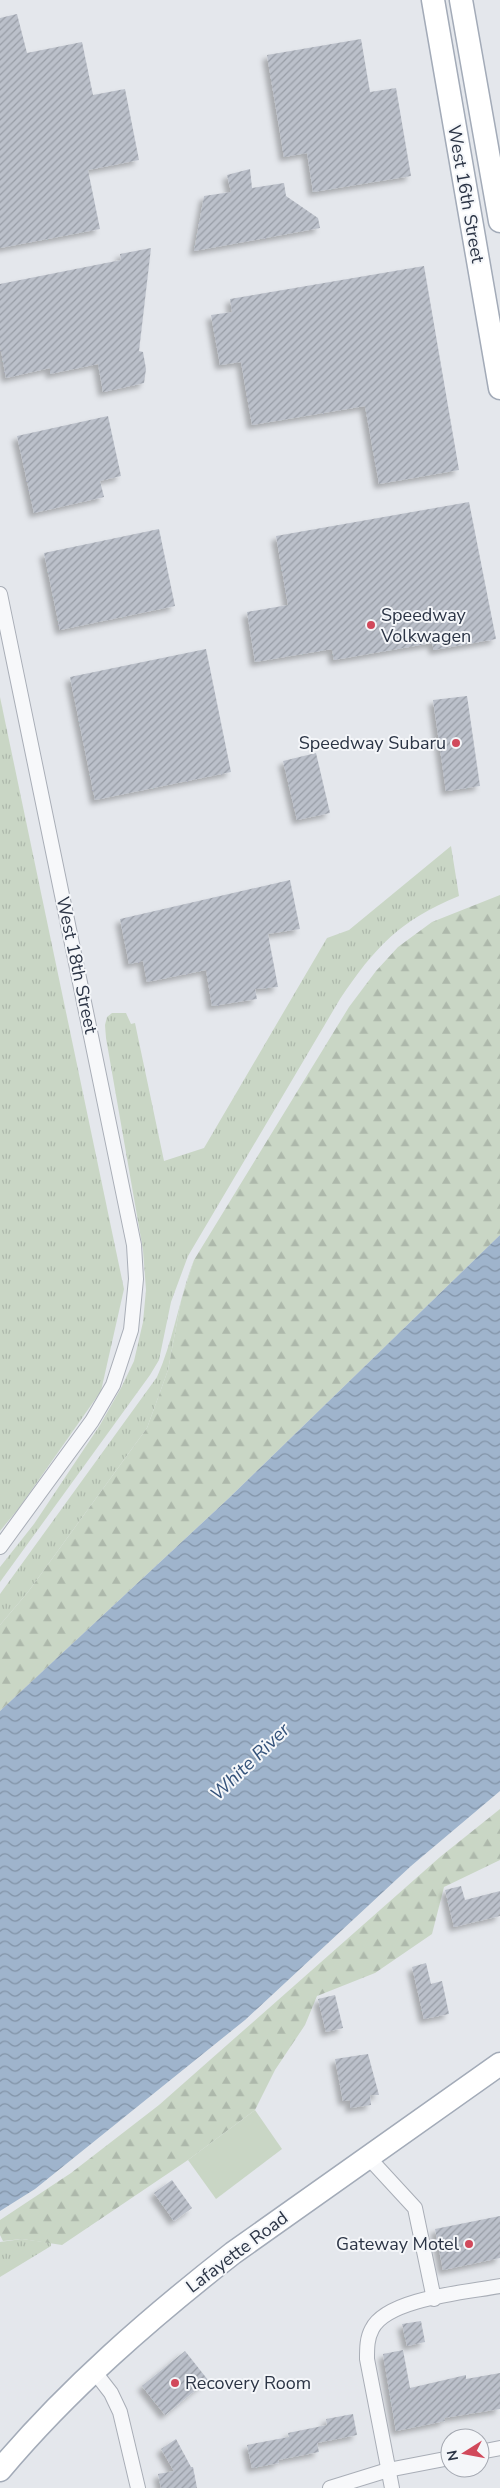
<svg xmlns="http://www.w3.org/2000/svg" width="500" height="2488" viewBox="0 0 500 2488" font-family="'Nunito Sans',sans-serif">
<defs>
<pattern id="grass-tufts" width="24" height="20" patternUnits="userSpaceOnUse" patternTransform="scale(1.25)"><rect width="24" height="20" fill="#c9d6c5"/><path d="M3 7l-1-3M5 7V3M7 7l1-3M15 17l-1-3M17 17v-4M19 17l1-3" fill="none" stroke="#adb8ab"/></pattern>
<pattern id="forest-firs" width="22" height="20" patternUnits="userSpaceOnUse" patternTransform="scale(1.25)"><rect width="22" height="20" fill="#c9d6c5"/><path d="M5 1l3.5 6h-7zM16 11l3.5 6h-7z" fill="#adb8ab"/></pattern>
<pattern id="water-waves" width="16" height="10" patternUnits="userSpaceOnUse" patternTransform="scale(1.25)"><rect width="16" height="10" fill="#9fb4cc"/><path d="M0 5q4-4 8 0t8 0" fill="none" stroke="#8293a7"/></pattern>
<pattern id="building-hatch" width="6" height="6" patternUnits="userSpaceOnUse" patternTransform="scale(1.25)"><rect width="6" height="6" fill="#bbc0ca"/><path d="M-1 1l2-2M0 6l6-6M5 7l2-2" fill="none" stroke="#989da6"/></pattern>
<filter id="shadow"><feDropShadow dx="-4.5" dy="4.5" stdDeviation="2.5" flood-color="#0004"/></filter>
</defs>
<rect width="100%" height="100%" fill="#e4e7ec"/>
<g fill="url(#grass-tufts)">
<polygon points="0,697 124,1289 101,1391 19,1508 0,1531"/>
<path d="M451,846L459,896C400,920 375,947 340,999L188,1256L171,1302L159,1360L150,1375L0,1582V1567L34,1524L100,1425L121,1388L134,1361L143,1322L146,1290L143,1250L106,1038L105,1025L107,1017L112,1013H126L131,1024L135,1023L164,1161L204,1148L327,938L349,930Z"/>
<path d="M194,1260L181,1301L168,1370L147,1428L28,1592L0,1625V1594L157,1377C174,1339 179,1298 194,1260Z"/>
<polygon points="22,2239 51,2243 51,2246 0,2277 0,2242"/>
</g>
<g fill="url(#forest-firs)">
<polygon points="500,895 500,1235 229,1498 0,1711 0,1625 28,1592 147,1428 168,1370 181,1301 194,1260 349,1007 376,971 398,947 432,922"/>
<polygon points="500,1809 500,1860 444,1887 432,1934 375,1973 317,1996 305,2025 275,2070 255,2110 188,2160 62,2245 22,2239 3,2241 0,2235 0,2220 71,2173 159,2105 440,1857"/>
</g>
<polygon fill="#c9d6c5" points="255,2110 282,2149 216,2199 188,2160"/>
<polygon fill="url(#water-waves)" points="500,1235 500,1791 411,1866 245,2020 35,2189 0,2211 0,1711 229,1498"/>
<g fill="url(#building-hatch)" filter="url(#shadow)">
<polygon points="17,14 27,53 82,42 93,95 125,89 139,160 88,170 100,229 0,248 0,18"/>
<polygon points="361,39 370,92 396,88 411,176 313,192 307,153 284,157 267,55"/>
<polygon points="250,169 252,188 284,183 286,196 318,218 320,228 194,251 204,196 231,192 227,175"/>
<polygon points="151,248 139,351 143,352 146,369 144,383 103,392 98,364 50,374 50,368 6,378 0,345 0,284 121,260 120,254"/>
<polygon points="424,266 459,470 379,484 365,406 252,425 241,362 220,365 211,315 232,312 230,299"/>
<polygon points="108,416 121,476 100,481 104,497 34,513 17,436"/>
<polygon points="469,502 496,639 434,650 432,643 334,660 332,649 255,662 247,612 288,605 276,536"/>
<polygon points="159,529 175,606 60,630 44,553"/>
<polygon points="206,649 231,772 95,800 70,677"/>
<polygon points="467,696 480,786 446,791 433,700"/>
<polygon points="316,753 330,813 297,820 283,761"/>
<polygon points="290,880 300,929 268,934 278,987 255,989 257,999 212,1006 206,970 147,982 143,961 129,964 120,919"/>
<polygon points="461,1886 465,1900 500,1891 500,1916 454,1927 445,1890"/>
<polygon points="426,1963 431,1984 442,1981 449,2014 424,2019 412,1967"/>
<polygon points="335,1995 343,2028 326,2032 318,1999"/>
<polygon points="368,2054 379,2095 370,2095 371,2105 350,2108 350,2100 343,2101 335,2059"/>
<polygon points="172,2180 192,2208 174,2221 154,2193"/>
<polygon points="500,2216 500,2258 443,2270 435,2229"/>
<polygon points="421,2321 425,2342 407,2346 402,2324"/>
<polygon points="403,2350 410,2388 466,2375 466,2379 500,2373 500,2409 444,2418 445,2421 396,2431 383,2354"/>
<polygon points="185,2351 208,2380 165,2415 142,2386"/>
<polygon points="353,2414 357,2435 317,2443 319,2452 278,2460 279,2463 252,2468 247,2445 289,2437 288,2433 327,2425 326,2419"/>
<polygon points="176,2439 191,2467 193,2467 197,2488 161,2488 158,2474 174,2471 161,2449"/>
</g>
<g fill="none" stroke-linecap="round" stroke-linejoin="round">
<g stroke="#a9aeb7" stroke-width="16">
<g id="minor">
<polyline points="0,594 134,1245 136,1279 131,1330 113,1385 92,1421 0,1547"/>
<polyline points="368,2157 415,2208 434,2299"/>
<polyline points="94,2371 111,2393 120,2412 138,2488"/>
<polyline points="480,2452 500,2448"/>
<polyline points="330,2488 388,2470 450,2458"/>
<path d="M392,2488L367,2359C367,2348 367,2338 372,2329C387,2298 469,2292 500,2286"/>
</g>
</g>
<g stroke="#a3abb8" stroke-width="25">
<g id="primary">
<polyline points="433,0 500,388"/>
<polyline points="461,0 500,221"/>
<path d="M0,2470C68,2389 150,2318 233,2253L500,2064"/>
</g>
</g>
<use href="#minor" stroke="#f7f8fa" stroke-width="14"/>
<use href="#primary" stroke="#fff" stroke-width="22"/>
</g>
<g fill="#d1495b" stroke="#f4f6f9" stroke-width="2">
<circle cx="371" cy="625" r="5"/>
<circle cx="456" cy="743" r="5"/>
<circle cx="469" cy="2244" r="5"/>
<circle cx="175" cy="2383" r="5"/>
</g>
<g text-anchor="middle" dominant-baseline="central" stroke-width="4" stroke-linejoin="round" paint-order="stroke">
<g font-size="18" fill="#2b3445" stroke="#f4f6f9">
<text transform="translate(466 194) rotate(80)">West 16th Street</text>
<text transform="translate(77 965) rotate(78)">West 18th Street</text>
<text transform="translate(237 2252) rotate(-37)">Lafayette Road</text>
</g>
<g font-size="18" fill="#2b3445" stroke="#f4f6f9" text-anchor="start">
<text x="381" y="615">Speedway<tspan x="381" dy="21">Volkwagen</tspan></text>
<text x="446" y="743" text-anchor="end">Speedway Subaru</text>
<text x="459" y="2244" text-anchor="end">Gateway Motel</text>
<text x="185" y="2383">Recovery Room</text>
</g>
<g font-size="19" font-style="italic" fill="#34527a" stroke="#f4f6f9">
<text transform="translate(250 1762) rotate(-44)">White River</text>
</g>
</g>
<g transform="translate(465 2453) rotate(259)"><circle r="24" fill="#f4f6f9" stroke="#a4a8b1"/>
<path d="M0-4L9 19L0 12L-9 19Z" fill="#d1495b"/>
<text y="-8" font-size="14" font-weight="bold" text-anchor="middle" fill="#2b3445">N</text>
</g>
</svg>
